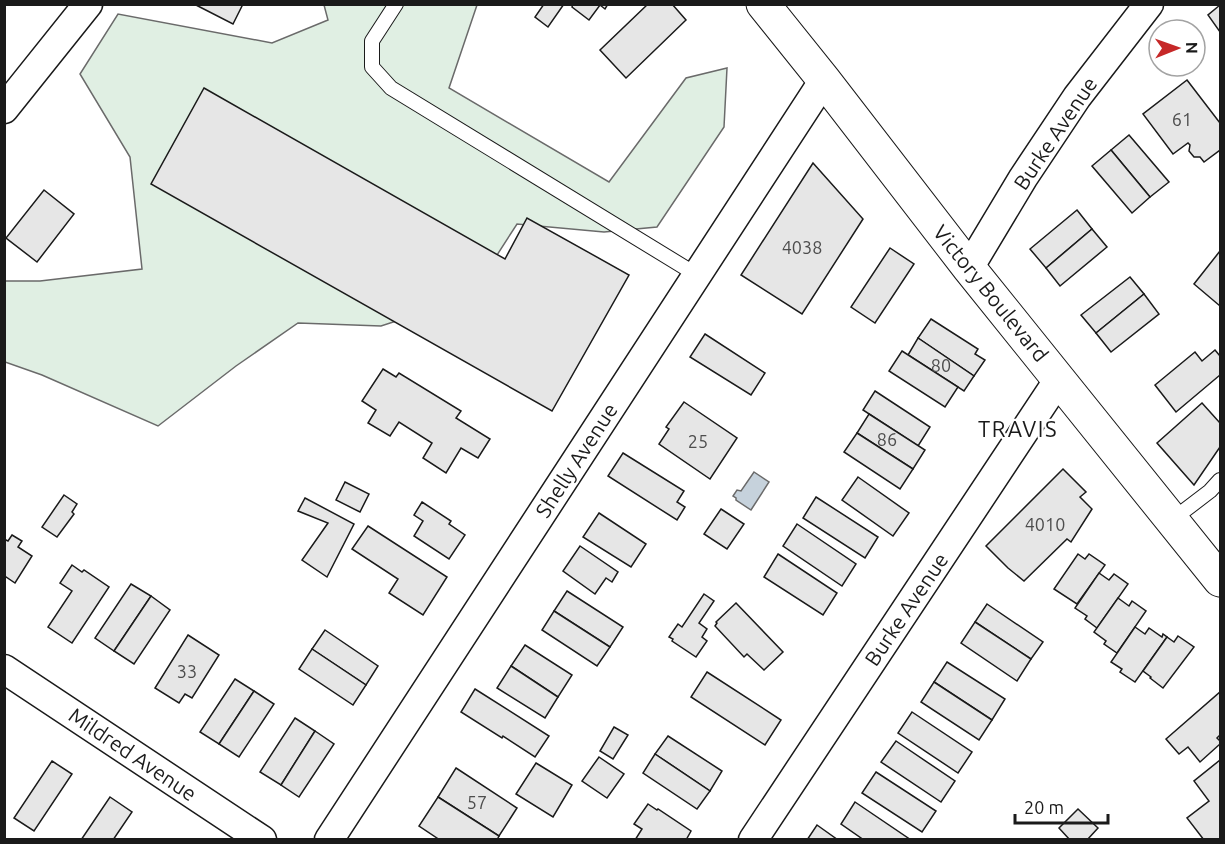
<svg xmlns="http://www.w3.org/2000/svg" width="1225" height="844" viewBox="0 0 1225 844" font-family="Ubuntu,sans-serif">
<rect width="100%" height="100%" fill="#fff"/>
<polygon fill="#e0efe3" stroke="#6a6a6a" stroke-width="1.5" points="324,5 477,5 449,88 609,182 686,78 727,68 724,127 657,227 604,232 517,224 470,297 381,326 298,323 236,366 158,426 42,375 5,362 5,281 40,281 142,269 130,157 80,74 118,14 272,43 328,20"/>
<polygon fill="#c6d2dc" stroke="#6a6a6a" stroke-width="1.5" points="754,472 769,482 751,510 736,500 736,498 733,496 737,490 741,491"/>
<g fill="#e6e6e6" stroke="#1a1a1a" stroke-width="1.5">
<polygon points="194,4 243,4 233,24"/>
<polygon points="544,4 564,4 548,27 535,17"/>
<polygon points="573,4 608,4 605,9 600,5 589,20 572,7"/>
<polygon points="648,4 672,4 686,20 626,78 600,50"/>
<polygon points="1220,5 1220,32 1208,15"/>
<polygon points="1187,80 1220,123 1220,150 1204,162 1200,157 1194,157 1189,151 1190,145 1188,143 1173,154 1143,114"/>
<polygon points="204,88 505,259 527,218 629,275 552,411 151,184"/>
<polygon points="1129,135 1169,182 1150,197 1111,150"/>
<polygon points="1111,150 1150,197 1132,213 1092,166"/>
<polygon points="813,163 863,219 802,314 741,275"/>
<polygon points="44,190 74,214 37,262 6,238"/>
<polygon points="1077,210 1092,229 1046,268 1030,249"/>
<polygon points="1092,229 1107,247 1060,286 1046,268"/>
<polygon points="890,248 914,264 875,323 851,307"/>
<polygon points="1220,251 1220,306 1194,284"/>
<polygon points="1130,277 1144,294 1096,333 1081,315"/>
<polygon points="1144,294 1159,314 1111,352 1096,333"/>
<polygon points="931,319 978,349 975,354 985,360 974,376 918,338"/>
<polygon points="705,334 765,373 751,395 690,357"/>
<polygon points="918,338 974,376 964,391 908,355"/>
<polygon points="1215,350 1220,356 1220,375 1176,412 1155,385 1195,352 1202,361"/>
<polygon points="902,351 958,387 945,407 889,371"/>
<polygon points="383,369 396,377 399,373 461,411 456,418 490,439 478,458 461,448 446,473 423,458 432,443 399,422 390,436 368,423 376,410 362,401"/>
<polygon points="875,391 930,427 918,446 863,410"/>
<polygon points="684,402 737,438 710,479 659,444 669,429 666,427"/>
<polygon points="1202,403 1220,423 1220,447 1194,485 1157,443"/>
<polygon points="869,414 925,450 913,469 857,433"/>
<polygon points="857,433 913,469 900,489 844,452"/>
<polygon points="623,453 684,491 677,502 685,507 677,520 608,476"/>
<polygon points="1063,469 1086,492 1080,497 1092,509 1071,542 1067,539 1024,581 1008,568 986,546"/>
<polygon points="858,477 909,513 893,536 842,500"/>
<polygon points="345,482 369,494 360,512 336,500"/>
<polygon points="64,495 77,504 72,512 74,514 57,537 42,527"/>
<polygon points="816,497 878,537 865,558 803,518"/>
<polygon points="305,498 354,524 327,577 302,560 328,523 298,511"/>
<polygon points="422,502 451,521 449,524 465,535 449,559 414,536 423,521 414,515"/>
<polygon points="721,509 744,524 727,549 704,534"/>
<polygon points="599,513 646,544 631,567 583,537"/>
<polygon points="797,524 856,564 842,586 783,546"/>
<polygon points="368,526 447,577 423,615 389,593 398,579 352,549"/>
<polygon points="12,535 22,541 18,547 32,556 15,583 6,577 4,579 4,539 8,541"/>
<polygon points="580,546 618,572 612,582 606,578 595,594 563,571"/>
<polygon points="778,554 837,593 823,615 764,577"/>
<polygon points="1078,554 1085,559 1089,554 1105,565 1077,604 1054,589"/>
<polygon points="72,565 82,572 84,570 109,587 72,643 48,627 72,591 60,583"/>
<polygon points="1099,573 1109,580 1114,574 1128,584 1097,628 1085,619 1087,616 1075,608"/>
<polygon points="131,584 151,596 114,651 95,638"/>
<polygon points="567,591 623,627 610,647 554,611"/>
<polygon points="704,594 714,601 699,623 707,629 702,637 707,641 696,657 672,641 673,639 669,637 678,624 682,627"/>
<polygon points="151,596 170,610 134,664 114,651"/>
<polygon points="1118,598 1129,606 1132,601 1146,611 1117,653 1104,644 1106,641 1094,632"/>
<polygon points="736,603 783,652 764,670 747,654 744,657 715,626 717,623 716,622"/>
<polygon points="987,604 1043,642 1031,659 975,622"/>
<polygon points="554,611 610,647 597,666 542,630"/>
<polygon points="975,622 1031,659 1017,681 961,643"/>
<polygon points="1135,627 1145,634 1149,628 1162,637 1163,634 1167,637 1135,682 1120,672 1122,669 1111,662"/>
<polygon points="325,630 378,666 366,685 312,649"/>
<polygon points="188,635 219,655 192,698 185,694 179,703 155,688"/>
<polygon points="1178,636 1194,647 1163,688 1150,678 1151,677 1143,671 1167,637 1174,642"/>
<polygon points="525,645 572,675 558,697 511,666"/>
<polygon points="312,649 366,685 353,705 299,669"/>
<polygon points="947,662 1005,699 992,720 934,682"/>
<polygon points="511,666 558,697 545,718 497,688"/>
<polygon points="707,672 781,720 765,745 691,697"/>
<polygon points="235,679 254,691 219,744 200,732"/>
<polygon points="934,682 992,720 979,740 921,702"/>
<polygon points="475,689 549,736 535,757 503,736 502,738 461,712"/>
<polygon points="254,691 274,704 239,757 219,744"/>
<polygon points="1220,692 1220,735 1217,738 1220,741 1220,744 1200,762 1188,747 1179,754 1166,739"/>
<polygon points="912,712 972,752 958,773 898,733"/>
<polygon points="295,718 315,731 281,785 260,772"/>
<polygon points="614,727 628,735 613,759 600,751"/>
<polygon points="315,731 334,744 299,797 281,785"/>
<polygon points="668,736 722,771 710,791 655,754"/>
<polygon points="896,741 955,781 941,802 881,762"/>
<polygon points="655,754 710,791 697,809 643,773"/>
<polygon points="599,757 624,774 607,798 582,781"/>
<polygon points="1220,760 1220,840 1204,840 1187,818 1209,801 1194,781"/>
<polygon points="52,761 72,774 34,831 14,818"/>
<polygon points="536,763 572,785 553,817 516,794"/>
<polygon points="456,768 517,808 499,836 438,797"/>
<polygon points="876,772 936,811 922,832 862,793"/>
<polygon points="110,797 132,812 113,840 81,840"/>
<polygon points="438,797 499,836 497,840 440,840 419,826"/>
<polygon points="855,802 911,840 864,840 841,824"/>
<polygon points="648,804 657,810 658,809 691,831 686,840 635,840 642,829 634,824"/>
<polygon points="1078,809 1098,828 1087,840 1070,840 1059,828"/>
<polygon points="817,825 838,840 807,840"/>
</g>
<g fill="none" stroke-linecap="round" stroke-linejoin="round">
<g stroke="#1a1a1a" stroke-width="16">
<g id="lane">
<polyline points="396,4 372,41 372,67 391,88 697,275"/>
<polyline points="1172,520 1210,491 1220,480"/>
</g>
</g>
<g stroke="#1a1a1a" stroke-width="31">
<g id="street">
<polyline points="4,109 88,4"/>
<polyline points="969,268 1023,178 1077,97 1149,4"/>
<polyline points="4,669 262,840"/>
<polyline points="329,840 824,80"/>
<polyline points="753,840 1059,379"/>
</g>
</g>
<g stroke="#1a1a1a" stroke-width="35">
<polyline id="secondary" points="763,4 824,80 969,268 1220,580"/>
</g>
<use href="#lane" stroke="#fff" stroke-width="14"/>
<use href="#street" stroke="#fff" stroke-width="28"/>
<use href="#secondary" stroke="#fff" stroke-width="33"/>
</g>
<g text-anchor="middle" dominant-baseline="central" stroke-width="4.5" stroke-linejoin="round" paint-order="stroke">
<g font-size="18" fill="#4d4d4d">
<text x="1182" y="119">61</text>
<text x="802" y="247">4038</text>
<text x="941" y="365">80</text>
<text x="887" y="439">86</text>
<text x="698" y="441">25</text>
<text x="1045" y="524">4010</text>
<text x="187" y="671">33</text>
<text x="477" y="802">57</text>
</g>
<g font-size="21" fill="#1a1a1a" stroke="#fff">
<text transform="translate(1055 133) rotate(-56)">Burke Avenue</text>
<text transform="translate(991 293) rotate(51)">Victory Boulevard</text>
<text transform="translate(576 460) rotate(-57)">Shelly Avenue</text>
<text transform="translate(906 609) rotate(-56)">Burke Avenue</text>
<text transform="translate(133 754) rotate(34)">Mildred Avenue</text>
</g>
<g font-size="22" letter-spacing="1.5" fill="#1a1a1a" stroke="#fff">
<text x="1018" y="428">TRAVIS</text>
</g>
</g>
<rect width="1225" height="844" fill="none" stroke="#1a1a1a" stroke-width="12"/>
<g transform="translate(1177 48) rotate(89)"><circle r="28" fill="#ffffff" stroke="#a3a3a3" stroke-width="1.5"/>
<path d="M0-4.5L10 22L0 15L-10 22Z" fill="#c62828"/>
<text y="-9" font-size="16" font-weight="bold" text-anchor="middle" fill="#1a1a1a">N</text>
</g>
<path d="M1015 814v9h93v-9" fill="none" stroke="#1a1a1a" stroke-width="3"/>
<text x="1024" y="814" font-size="18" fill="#1a1a1a" stroke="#ffffff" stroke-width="4.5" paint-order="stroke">20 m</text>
</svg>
